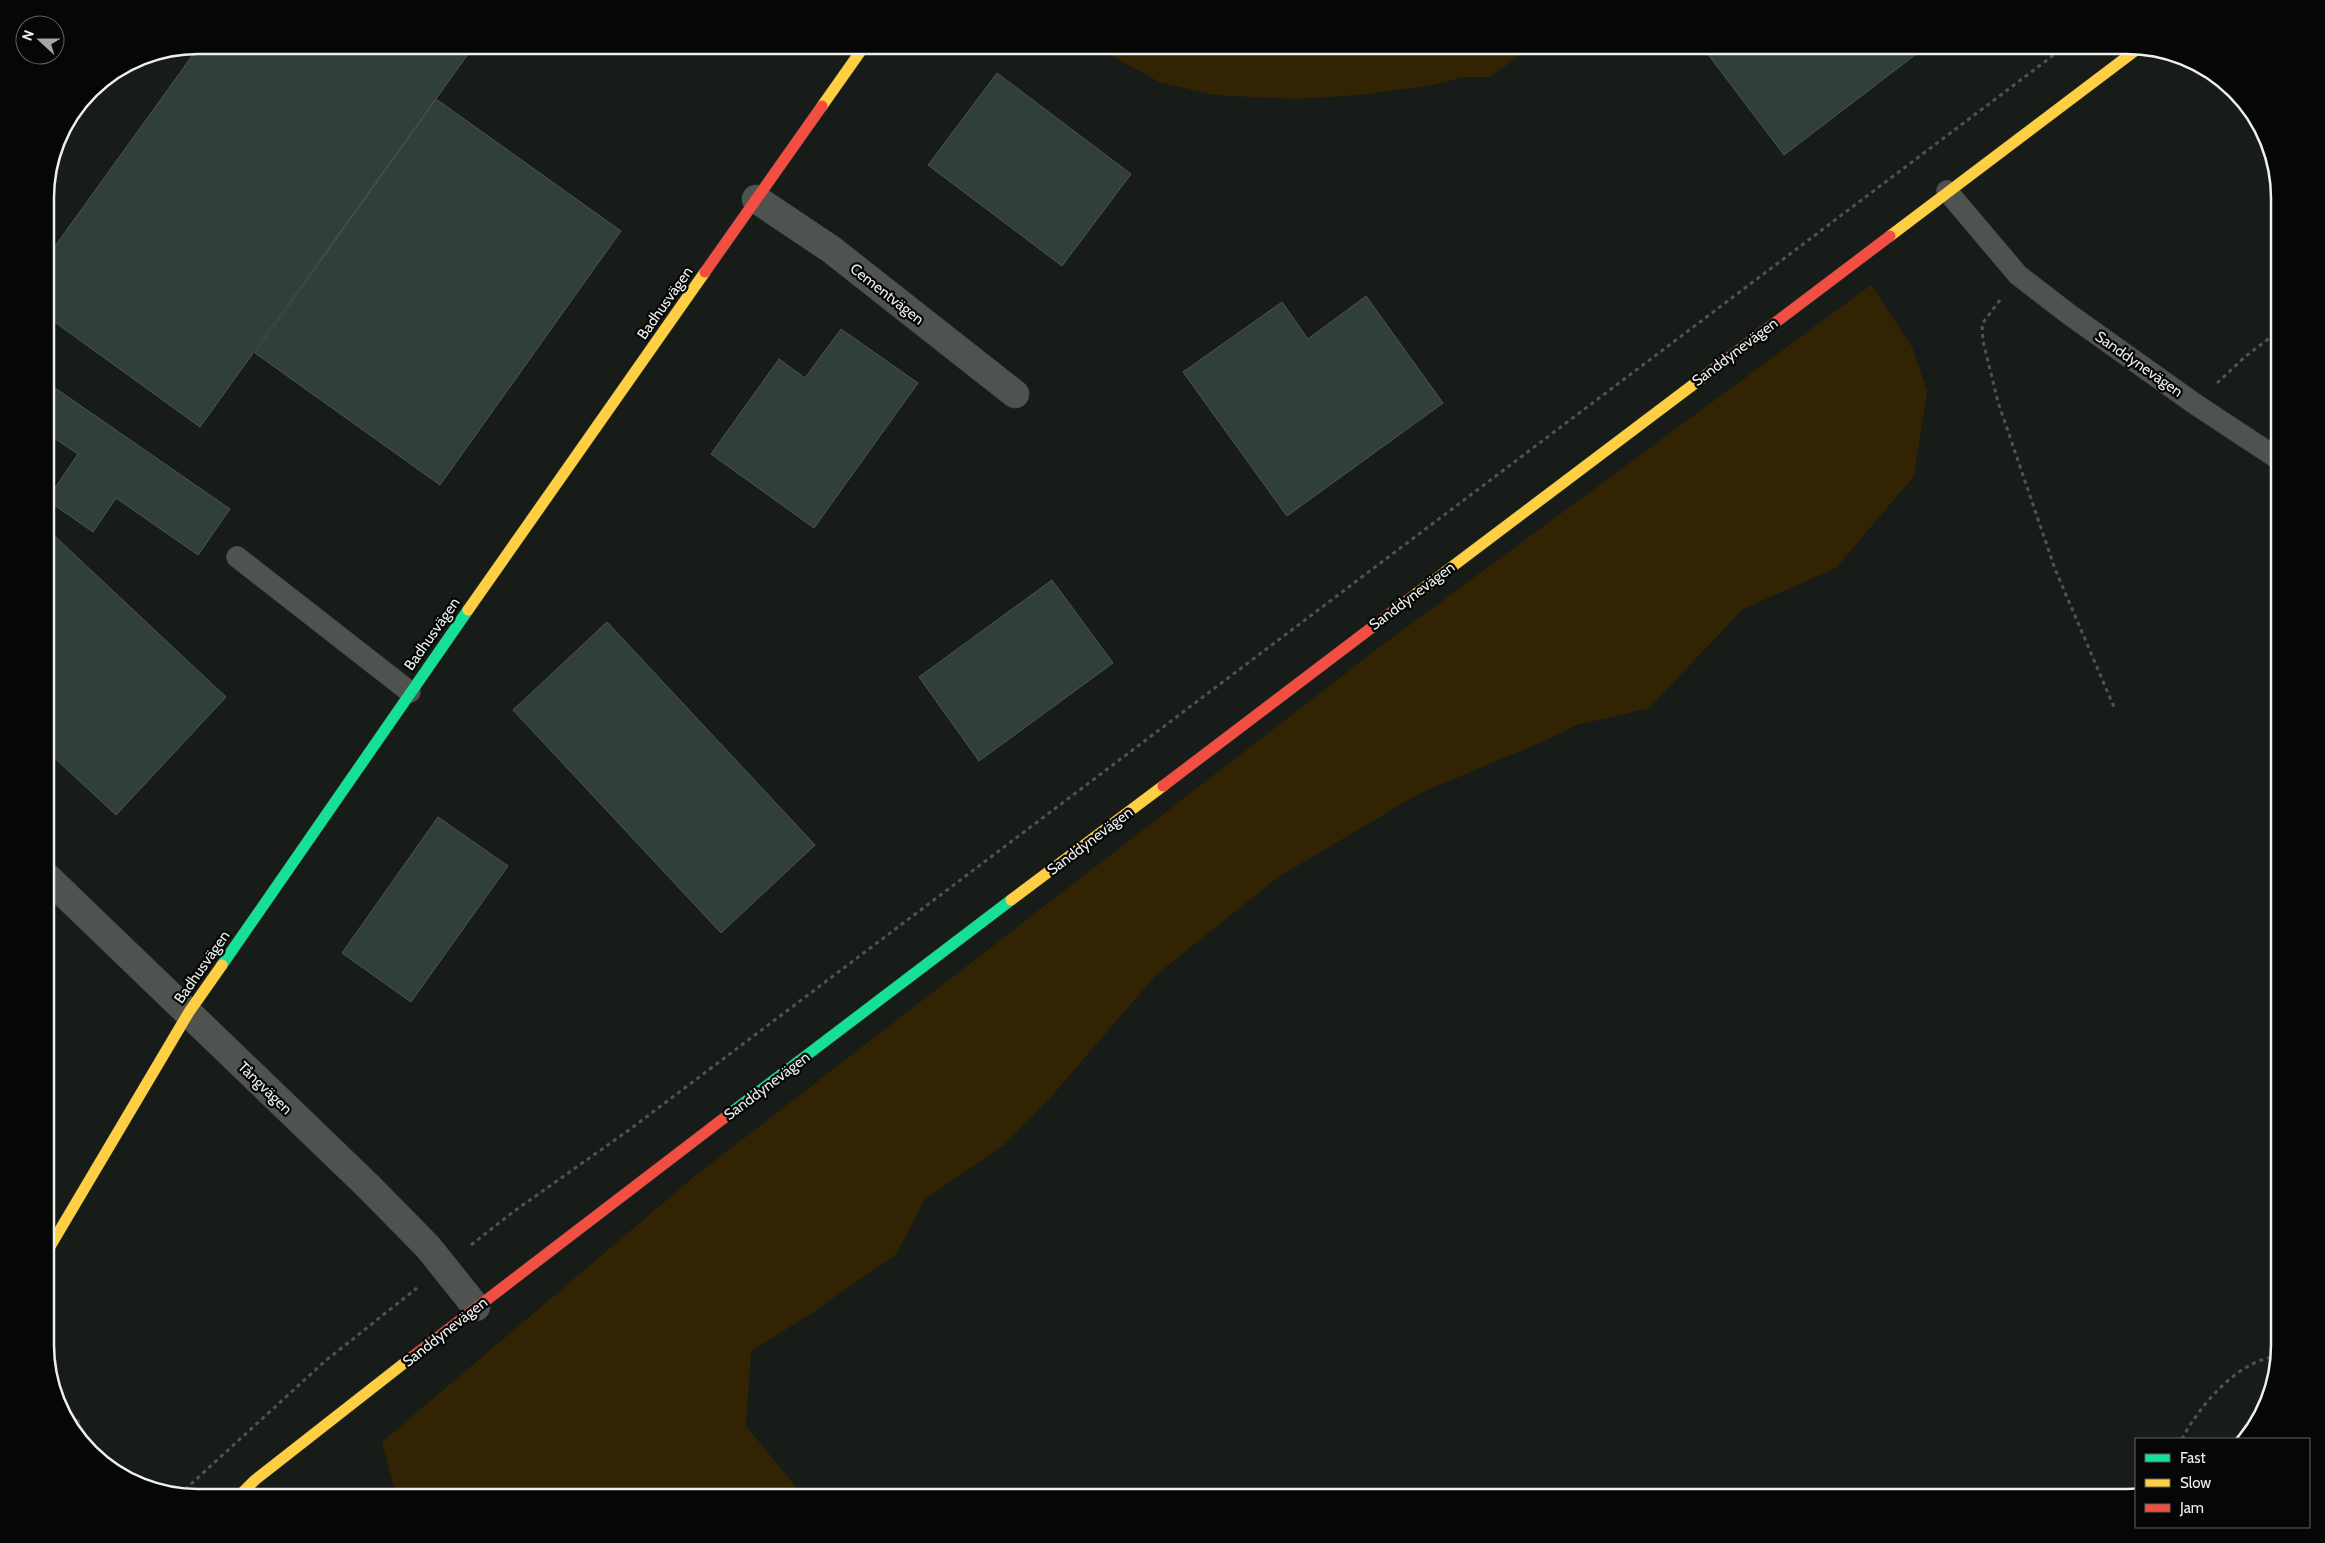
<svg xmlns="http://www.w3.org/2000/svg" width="2325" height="1543" viewBox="0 0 2325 1543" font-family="Cabin,sans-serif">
<rect width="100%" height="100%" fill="#181c18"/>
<g fill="#322403">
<polygon points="1098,45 1533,45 1490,77 1464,77 1432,85 1360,95 1294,99 1214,95 1159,82 1107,53"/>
<polygon points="1871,285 1912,347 1927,391 1914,476 1836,568 1743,609 1649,708 1577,725 1540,743 1422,792 1278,877 1155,976 1050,1098 1005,1144 925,1199 896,1254 812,1313 751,1351 746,1426 805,1498 397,1498 382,1442 695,1176 1377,649"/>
</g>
<g fill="#313f3b" stroke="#505351">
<polygon points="200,45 464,45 471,50 200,427 45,315 45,260"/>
<polygon points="1701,45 1908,45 1915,55 1784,155"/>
<polygon points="997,73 1131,174 1062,266 928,165"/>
<polygon points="436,99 621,231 440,485 255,353"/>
<polygon points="1366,296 1443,403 1287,516 1183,372 1282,302 1308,339"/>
<polygon points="841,329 918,383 814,528 711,454 779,359 805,378"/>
<polygon points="45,381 230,509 198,555 116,498 93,532 47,500 78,454 45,432"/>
<polygon points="45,527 226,697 116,815 45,749"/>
<polygon points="1052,580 1113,663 979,761 919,677"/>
<polygon points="607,622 815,845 721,933 513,710"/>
<polygon points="438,817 508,866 411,1002 342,953"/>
<polygon points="63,1413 80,1421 75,1432 65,1422"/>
</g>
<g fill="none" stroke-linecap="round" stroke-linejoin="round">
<g stroke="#363836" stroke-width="22">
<g id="lane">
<polyline points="1947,191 2018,275 2070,315 2195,404 2280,460"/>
<polyline points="237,557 410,692"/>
</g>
</g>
<g stroke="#363836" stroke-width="29">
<g id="street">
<polyline points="756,199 832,250 1015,394"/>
<polyline points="45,875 368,1186 428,1247 476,1307"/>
</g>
</g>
<g stroke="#363836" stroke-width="12">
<g id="fast">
<polyline points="222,965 468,610"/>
<polyline points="728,1115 1011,900"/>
</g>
</g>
<g stroke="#363836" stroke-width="12">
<g id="slow">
<polyline points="822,106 865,45"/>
<polyline points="1890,236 2140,47"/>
<polyline points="1408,600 1710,372"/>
<polyline points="468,610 705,272"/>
<polyline points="1011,900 1163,786"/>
<polyline points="45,1255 189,1012 222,965"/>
<polyline points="237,1498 255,1480 412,1357"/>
</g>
</g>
<g stroke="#363836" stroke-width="12">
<g id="jam">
<polyline points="705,272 822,106"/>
<polyline points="1710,372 1890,236"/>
<polyline points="1163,786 1408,600"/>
<polyline points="412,1357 728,1115"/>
</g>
</g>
<g stroke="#515351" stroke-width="3" stroke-dasharray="4 4" stroke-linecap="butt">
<polyline points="2000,300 1982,324 1983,341 1998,402 2055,569 2114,707"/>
<polyline points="2217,383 2246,356 2280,330"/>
<polyline points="471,1245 513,1212 629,1130 2067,45"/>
<path d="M2182,1439C2199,1406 2238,1360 2278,1356"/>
<polyline points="179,1495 324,1362 417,1288"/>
</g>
<use href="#lane" stroke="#4f5350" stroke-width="21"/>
<use href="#street" stroke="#4f5350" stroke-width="28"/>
<use href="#fast" stroke="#16e098" stroke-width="11"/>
<use href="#slow" stroke="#ffcf43" stroke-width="11"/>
<use href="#jam" stroke="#f24e42" stroke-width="11"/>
</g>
<g text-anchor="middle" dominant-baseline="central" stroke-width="4.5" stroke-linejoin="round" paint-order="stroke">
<g font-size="15" fill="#edf1ed" stroke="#050605">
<text transform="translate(887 294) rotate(38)">Cementvägen</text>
<text transform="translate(665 303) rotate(-55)">Badhusvägen</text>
<text transform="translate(1735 352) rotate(-37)">Sanddynevägen</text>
<text transform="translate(2139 364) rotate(35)">Sanddynevägen</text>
<text transform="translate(1412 596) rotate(-37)">Sanddynevägen</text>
<text transform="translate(432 634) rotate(-55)">Badhusvägen</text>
<text transform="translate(1090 841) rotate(-37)">Sanddynevägen</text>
<text transform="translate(202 967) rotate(-55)">Badhusvägen</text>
<text transform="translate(767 1086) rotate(-37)">Sanddynevägen</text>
<text transform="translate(265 1088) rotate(44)">Tångvägen</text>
<text transform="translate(445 1332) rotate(-38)">Sanddynevägen</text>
</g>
</g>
<path d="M0 0H2325V1543H0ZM198 54H2127A144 144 0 0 1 2271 198V1345A144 144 0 0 1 2127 1489H198A144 144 0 0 1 54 1345V198A144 144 0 0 1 198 54Z" fill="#050605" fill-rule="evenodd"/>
<path fill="none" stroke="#edf1ed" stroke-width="2.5" d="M198 54H2127A144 144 0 0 1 2271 198V1345A144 144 0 0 1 2127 1489H198A144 144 0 0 1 54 1345V198A144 144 0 0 1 198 54Z"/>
<rect x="2135" y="1438" width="175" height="90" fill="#050605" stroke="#626462"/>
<rect x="2145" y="1454" width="25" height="8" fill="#16e098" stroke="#626462"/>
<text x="2180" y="1463" font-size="15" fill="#edf1ed">Fast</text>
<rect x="2145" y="1479" width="25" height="8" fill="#ffcf43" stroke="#626462"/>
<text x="2180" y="1488" font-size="15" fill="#edf1ed">Slow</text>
<rect x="2145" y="1504" width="25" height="8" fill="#f24e42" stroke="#626462"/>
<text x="2180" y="1513" font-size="15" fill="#edf1ed">Jam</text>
<g transform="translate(40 40) rotate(291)"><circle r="24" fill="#050605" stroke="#626462"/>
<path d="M0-4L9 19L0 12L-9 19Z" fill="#a2a6a2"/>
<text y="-8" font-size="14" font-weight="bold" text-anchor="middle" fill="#edf1ed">N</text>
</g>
</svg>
